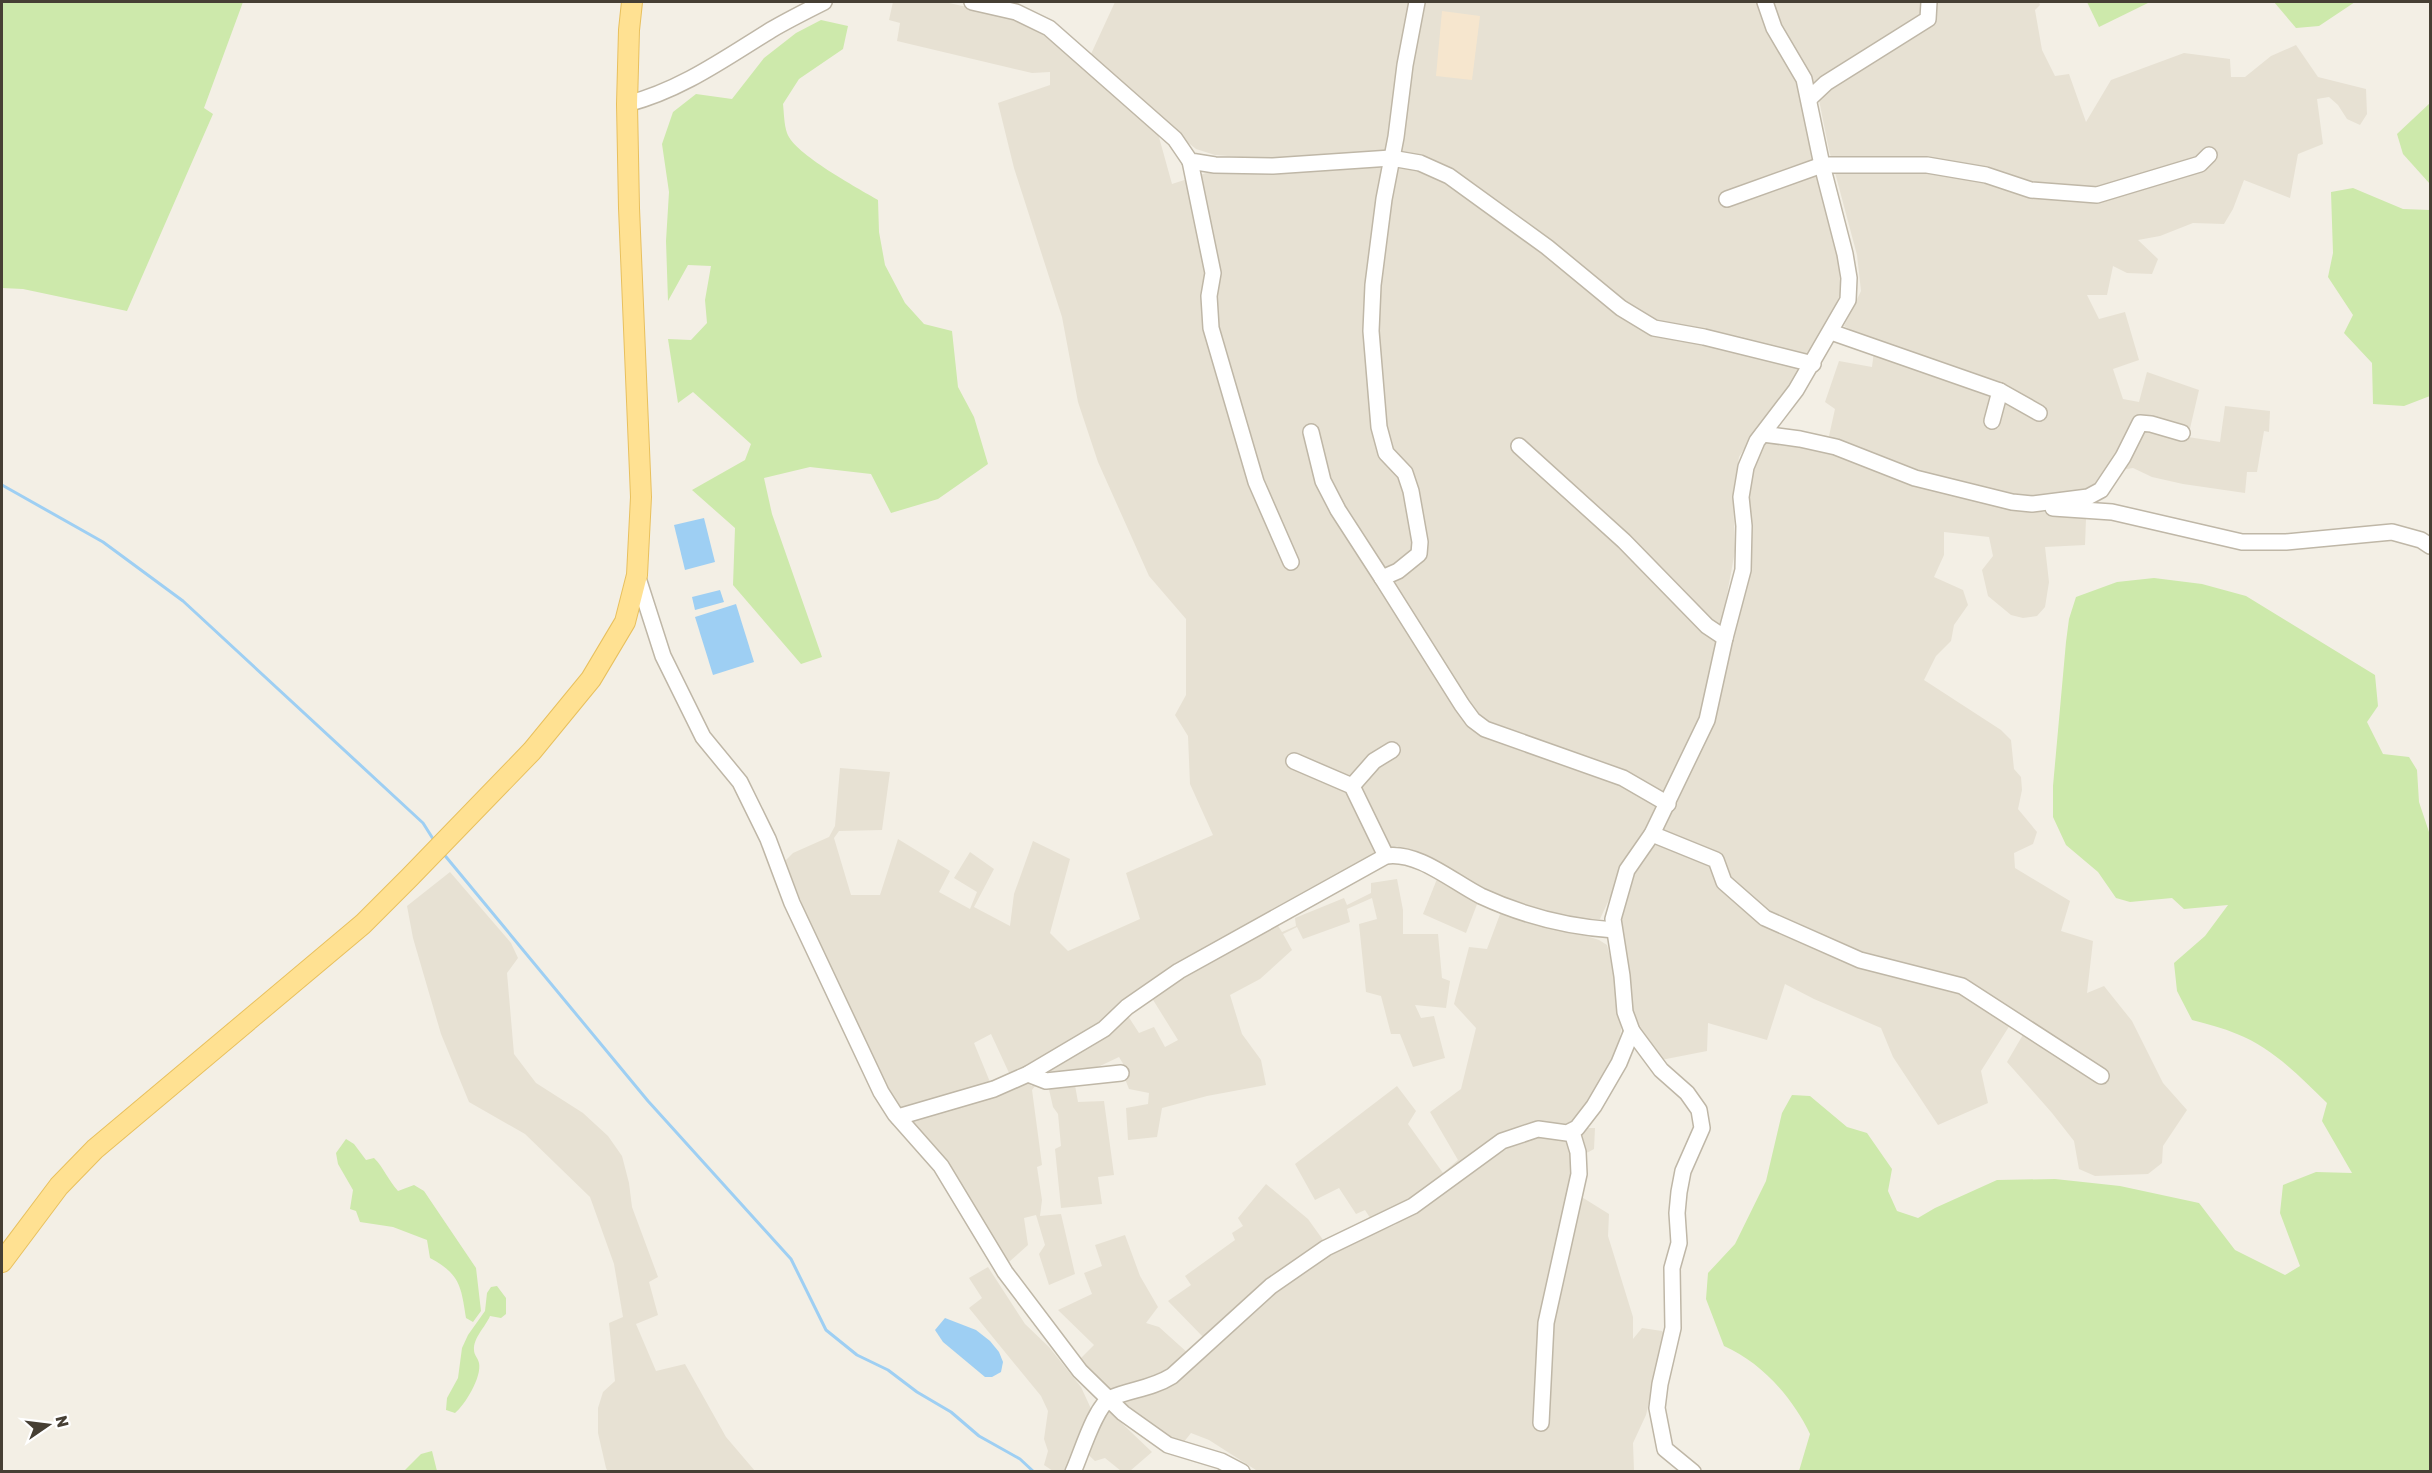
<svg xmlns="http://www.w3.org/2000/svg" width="2432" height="1473" viewBox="0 0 2432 1473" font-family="Rubik,sans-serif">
<rect width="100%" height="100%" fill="#f3efe5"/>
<g fill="#e7e1d3">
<polygon points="893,2 949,3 1012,17 1048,32 1157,130 1172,184 1206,173 1364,165 1383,168 1374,417 1403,485 1414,552 1403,563 1374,574 1461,715 1628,786 1659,805 1632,850 1600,919 1578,921 1488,894 1397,846 1376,855 1032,1066 1010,1075 991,1034 974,1043 990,1082 896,1111 812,929 785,861 793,853 829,837 835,826 840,768 890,772 882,830 839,831 834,838 851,895 880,895 898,839 950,871 939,892 970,909 977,892 954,878 970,852 994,869 974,907 1010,926 1014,894 1033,841 1070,859 1050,933 1068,951 1140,919 1126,873 1213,835 1190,784 1188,736 1175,715 1186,695 1186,619 1149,576 1098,462 1078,402 1062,317 1014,168 998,103 1050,85 1050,72 1032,73 897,41 900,23 889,20"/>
<polygon points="1115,2 1414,2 1390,156 1280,160 1215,155 1196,149 1174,131 1091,54"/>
<polygon points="1419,2 1760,2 1798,82 1838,260 1841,292 1831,317 1797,375 1762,421 1739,457 1733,492 1735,551 1711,682 1695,731 1663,795 1486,723 1472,713 1390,583 1421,564 1423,547 1406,470 1389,449 1373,327"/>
<polygon points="1771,2 2039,2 2040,5 2035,10 2042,50 2055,76 2069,74 2086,122 2111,80 2184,53 2230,59 2231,77 2245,77 2271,56 2296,45 2318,77 2366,89 2367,114 2360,125 2347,119 2338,105 2329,97 2317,99 2323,144 2298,154 2290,198 2244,180 2233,209 2224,224 2193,223 2160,236 2138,240 2158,259 2152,274 2127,273 2113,266 2107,295 2087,295 2099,319 2125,312 2139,360 2113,369 2123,399 2139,402 2147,372 2199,390 2188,437 2220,442 2225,406 2270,411 2269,432 2264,431 2257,472 2247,472 2245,493 2183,484 2152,477 2133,468 2109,472 2093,490 2035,499 2003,497 1926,476 1831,442 1829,436 1835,409 1825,402 1839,361 1872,367 1875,343 1844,326 1861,291 1857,255 1829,150 1819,100 1777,21"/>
<polygon points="1765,441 1849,457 2019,508 2086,519 2085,545 2045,547 2049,582 2045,607 2037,616 2023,618 2011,615 1988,596 1982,570 1993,556 1989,537 1944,532 1944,555 1934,577 1963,590 1968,605 1954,625 1951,641 1936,656 1924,680 2001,730 2011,740 2014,769 2021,777 2022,790 2018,809 2037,832 2033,844 2014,853 2015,868 2070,901 2061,931 2093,941 2087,993 2104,986 2132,1021 2163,1083 2187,1110 2163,1146 2162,1163 2148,1174 2095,1176 2079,1169 2074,1141 2052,1113 2007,1062 2024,1033 2010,1025 1981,1071 1988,1103 1938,1125 1893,1057 1881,1028 1814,999 1785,984 1767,1040 1708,1023 1707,1051 1661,1060 1635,1026 1616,934 1631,877 1716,707 1748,481"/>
<polygon points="450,872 511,943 518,958 507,973 514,1054 536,1083 583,1113 608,1136 622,1156 629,1183 632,1207 658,1277 649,1282 658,1315 636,1324 656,1371 685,1364 726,1437 755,1471 608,1472 606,1468 598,1433 598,1408 603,1392 615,1381 609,1323 623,1317 614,1264 590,1197 525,1134 469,1102 441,1034 413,938 407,906"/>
<polygon points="1397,879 1403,910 1403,934 1438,934 1442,978 1450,981 1446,1008 1415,1005 1421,1018 1434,1016 1445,1058 1413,1067 1400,1034 1391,1034 1381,996 1366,992 1359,924 1377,919 1372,898 1347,909 1350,922 1303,939 1297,927 1283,934 1292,950 1260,979 1230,995 1242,1034 1261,1060 1266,1085 1207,1096 1162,1108 1157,1137 1128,1140 1126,1108 1148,1104 1149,1093 1129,1089 1125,1079 1125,1067 1119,1057 1100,1066 1073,1074 1078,1102 1104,1101 1114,1175 1098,1177 1102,1204 1061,1208 1055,1149 1061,1146 1058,1114 1053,1107 1048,1085 1039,1081 1032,1090 1042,1165 1037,1167 1042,1200 1040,1216 1061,1214 1075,1274 1049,1285 1039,1254 1045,1245 1036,1215 1024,1218 1028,1245 1009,1262 989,1235 959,1179 909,1122 940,1109 1024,1081 1032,1086 1045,1068 1070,1055 1128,1016 1139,1033 1154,1027 1165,1047 1178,1040 1150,995 1275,921 1282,932 1296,926 1295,918 1344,898 1347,905 1371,893 1371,883"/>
<polygon points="1437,879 1479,899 1466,933 1423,914"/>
<polygon points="1502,909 1599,940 1607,945 1619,994 1621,1029 1617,1056 1583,1111 1569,1127 1539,1125 1411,1203 1372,1221 1365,1210 1356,1214 1339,1188 1315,1200 1295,1164 1397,1086 1416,1111 1408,1124 1443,1173 1458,1160 1430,1112 1461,1089 1476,1028 1454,1004 1469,947 1487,949"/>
<polygon points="1584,1128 1595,1128 1594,1149 1583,1155 1580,1196 1609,1214 1608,1236 1633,1317 1633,1339 1642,1328 1662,1331 1666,1335 1646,1415 1633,1443 1634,1471 1259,1472 1209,1440 1191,1433 1183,1443 1172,1439 1130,1412 1101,1386 1080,1359 1094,1345 1058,1310 1092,1294 1084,1273 1102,1266 1095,1245 1125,1235 1140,1276 1158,1307 1146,1323 1159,1327 1189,1354 1204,1338 1168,1301 1191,1285 1185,1276 1235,1240 1232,1233 1243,1226 1238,1218 1266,1184 1308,1219 1331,1251 1395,1225 1454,1182 1526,1137 1569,1136"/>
<polygon points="988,1267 1025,1324 1049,1347 1081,1387 1093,1413 1110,1412 1152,1452 1130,1471 1121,1471 1105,1458 1095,1461 1080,1447 1067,1471 1053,1471 1044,1465 1048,1451 1044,1439 1048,1411 1041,1396 969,1308 982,1298 969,1278"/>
</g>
<polygon fill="#f6e6ce" points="1442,11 1480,16 1472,80 1436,76"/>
<g fill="#cde9ab">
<polygon points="2,2 243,2 204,108 213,114 127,311 23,289 2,288"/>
<polygon points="2087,2 2150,2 2099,27"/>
<polygon points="2274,2 2355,2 2319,26 2296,28"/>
<path d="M821,20L848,26L843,49L799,79L783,104C784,113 784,124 787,133C794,154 858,188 878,200L879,232L885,265L905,303L924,324L952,331L958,387L974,417L988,464L938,499L891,513L871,474L810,467L764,478L772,514L822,657L801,664L733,585L735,528L692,490L745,460L751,444L693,392L678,403L668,339L691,340L707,323L705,300L711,266L688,265L668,301L666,241L669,192L662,144L673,112L696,94L732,99L764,58L796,33Z"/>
<polygon points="2430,103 2430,184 2403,154 2397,134"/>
<polygon points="2353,188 2403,209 2430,210 2430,396 2404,406 2373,404 2372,363 2344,333 2353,315 2328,277 2333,253 2331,192"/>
<path d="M2154,578L2202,584L2246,596L2375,675L2378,706L2367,722L2383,754L2409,757L2417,770L2419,802L2430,835V1471H1799L1810,1434C1793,1398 1761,1362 1724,1346L1706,1299L1708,1273L1735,1244L1766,1181L1782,1113L1792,1095L1810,1096L1847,1127L1867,1133L1892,1169L1888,1191L1897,1211L1918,1218L1935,1208L1997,1180L2055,1179L2120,1186L2199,1203L2235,1250L2285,1275L2300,1266L2280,1213L2283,1185L2316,1172L2352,1173L2322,1121L2327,1103C2300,1077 2273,1048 2237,1034C2223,1028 2207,1024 2192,1020L2177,991L2174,963L2205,936L2228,905L2184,909L2172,898L2130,902L2116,898L2098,872L2066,845L2053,817V786L2066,642L2069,619L2076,597L2117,582Z"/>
<path d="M346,1139L354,1144L366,1160L374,1158C384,1168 388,1180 398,1191L414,1185L424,1191L476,1268L481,1311L473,1322L466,1318C461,1286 460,1274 430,1258L427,1240L393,1227L360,1222L356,1211L350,1209L353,1190L338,1164L336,1153Z"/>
<path d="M497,1286L506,1298V1314L501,1318L490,1316C486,1326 473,1338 474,1350C474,1355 478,1358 479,1363C482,1377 465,1405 455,1413L446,1410L447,1398L458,1378L462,1348L468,1335L485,1311L487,1293L491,1287Z"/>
<polygon points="432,1451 437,1471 404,1471 421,1454"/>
</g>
<g fill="#9ecff3">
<polygon points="704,518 715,562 685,570 674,525"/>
<polygon points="720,590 724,602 695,610 692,597"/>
<polygon points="736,604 754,662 713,675 695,617"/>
<polygon points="945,1318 976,1330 990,1341 999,1352 1003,1362 1001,1372 992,1377 985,1377 943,1342 935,1330"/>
</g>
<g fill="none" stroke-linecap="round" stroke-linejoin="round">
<g stroke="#9ecff3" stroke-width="3">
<polyline points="2,485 103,542 183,601 423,823 435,842"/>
<polyline points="442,852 648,1101 791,1259 826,1330 857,1355 888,1370 917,1392 951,1412 979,1436 1020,1459 1034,1472"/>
</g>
<g stroke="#bfb7a7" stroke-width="18">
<g id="minor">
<polyline points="972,2 1016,12 1049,28 1175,139 1190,161 1215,165 1273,166 1391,158 1420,163 1449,176 1547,247 1621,308 1654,328 1704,337 1813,364"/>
<polyline points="1417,2 1405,65 1396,137 1384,199 1373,285 1371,331 1379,427 1386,453 1405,473 1411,491 1420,542 1419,554 1398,571 1382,578 1462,705 1473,720 1485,729 1623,778 1668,804"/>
<polyline points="1809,99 1826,83 1928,19 1929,2"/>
<path d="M627,104C681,90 724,59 771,30C788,20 806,11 824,2"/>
<polyline points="1190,161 1213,273 1209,296 1211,328 1256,482 1291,562"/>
<polyline points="1727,199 1822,165 1927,165 1986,175 2031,190 2097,195 2200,164 2209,155"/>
<polyline points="1831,332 2000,391 2039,413"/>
<polyline points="1992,421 2000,391"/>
<polyline points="1311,432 1323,481 1338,510 1382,578"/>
<polyline points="1763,434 1800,439 1836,447 1915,478 2012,502 2032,504 2088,497 2101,490 2123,457 2140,423 2151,424 2182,433"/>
<polyline points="1519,446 1624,541 1707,626 1725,638"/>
<polyline points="2053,508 2112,512 2242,542 2286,542 2392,532 2421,540 2430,546"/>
<polyline points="637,575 663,656 703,737 740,782 768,839 792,903 881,1092 895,1114 941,1166 1005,1272 1080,1371 1123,1413 1168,1445 1221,1461 1242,1472"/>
<polyline points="1294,761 1352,786 1386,856"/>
<polyline points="1352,786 1374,761 1392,750"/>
<polyline points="1652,834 1716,860 1724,882 1765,918 1860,960 1962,986 2101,1076"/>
<polyline points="1028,1074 1046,1081 1121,1073"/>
<path d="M898,1117L994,1089L1028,1074L1104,1029L1127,1007L1179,971L1386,856C1418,851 1453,882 1481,896C1522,915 1569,927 1614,930"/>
<polyline points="1541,1423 1546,1323 1579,1174 1578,1152 1572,1132"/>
<path d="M1073,1472C1081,1455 1095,1406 1111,1398C1132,1389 1151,1389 1172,1376L1271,1286L1326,1248L1413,1206L1502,1141L1538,1129L1567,1133L1577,1128L1594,1106L1619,1063L1632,1031"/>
<polyline points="1693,1472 1665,1449 1657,1408 1660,1384 1673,1328 1672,1268 1679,1243 1677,1213 1679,1192 1683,1171 1702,1128 1699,1110 1687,1093 1661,1070 1632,1031 1625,1012 1622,976 1613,919 1627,870 1652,834 1707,720 1725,638 1743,570 1744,526 1741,497 1746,467 1757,441 1796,390 1848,300 1849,278 1845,254 1822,165 1804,79 1774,28 1765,2"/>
</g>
</g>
<g stroke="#e8c05e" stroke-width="22">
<polyline id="major" points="2,1262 59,1186 95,1149 363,924 410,877 532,751 591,679 625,622 637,575 641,497 629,208 627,104 629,30 632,2"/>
</g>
<use href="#minor" stroke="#fff" stroke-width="15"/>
<use href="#major" stroke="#ffe192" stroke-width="20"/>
</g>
<rect width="2432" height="1473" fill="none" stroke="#463f34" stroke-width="6"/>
<g transform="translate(48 1425) rotate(76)" stroke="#ffffff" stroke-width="4.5" paint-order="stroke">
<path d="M0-4.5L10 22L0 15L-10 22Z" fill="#463f34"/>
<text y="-9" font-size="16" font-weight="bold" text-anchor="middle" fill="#463f34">N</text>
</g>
</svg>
